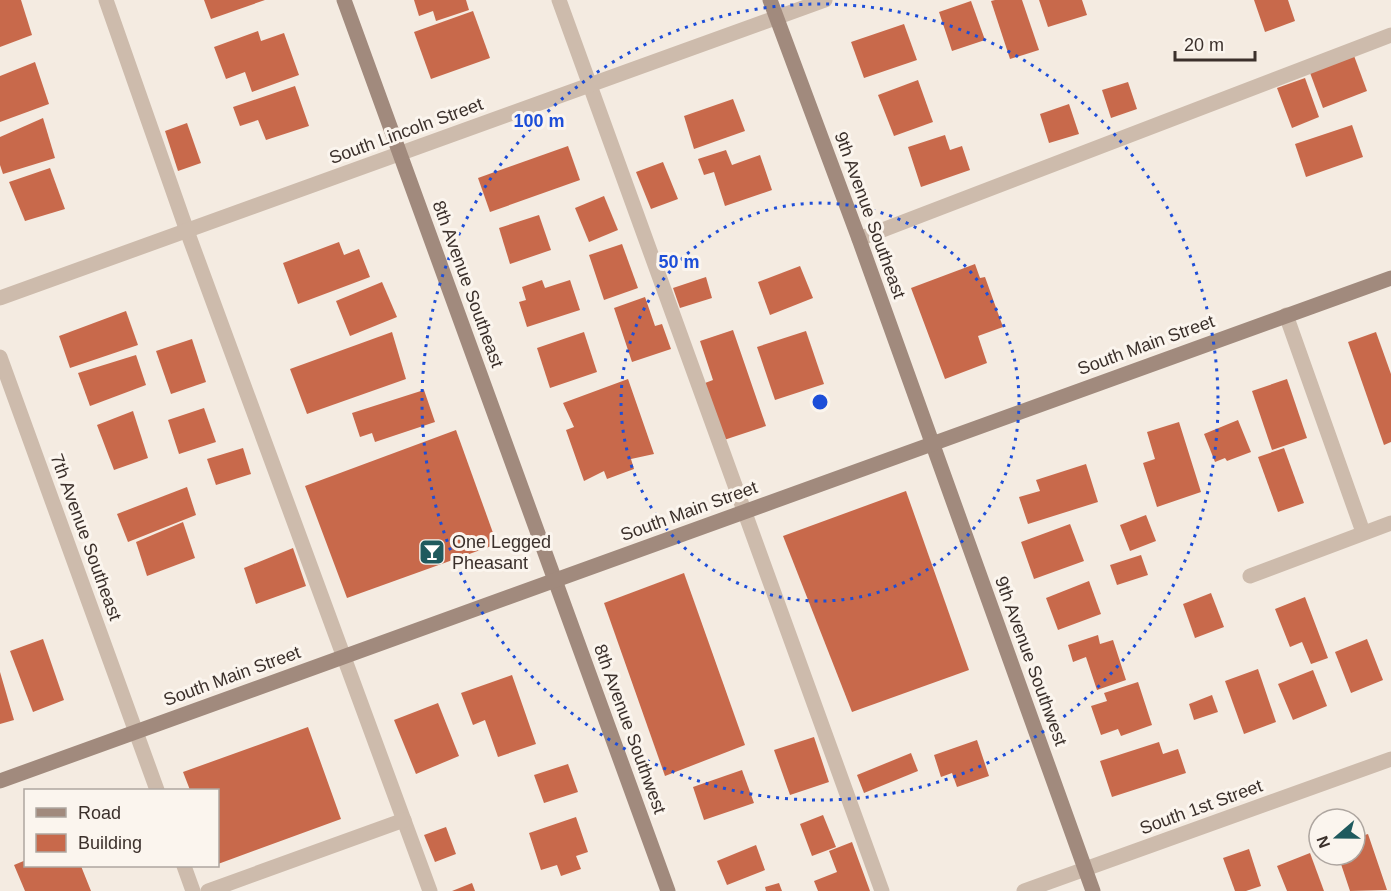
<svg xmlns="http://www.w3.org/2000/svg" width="1391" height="891" viewBox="0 0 1391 891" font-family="Helvetica,sans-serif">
<rect width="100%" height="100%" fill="#f4ebe1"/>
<g fill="#c8694b">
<polygon points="0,0 21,0 32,35 0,47"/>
<polygon points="204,0 265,0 211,19"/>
<polygon points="414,0 466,0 469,10 436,21 433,11 419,16"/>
<polygon points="995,0 1022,0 1039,50 1010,59 991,1"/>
<polygon points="1039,0 1082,0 1087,15 1048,27"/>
<polygon points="1254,0 1288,0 1295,21 1265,32"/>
<polygon points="971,1 985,40 952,51 939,12"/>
<polygon points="473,11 490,58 431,79 414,32"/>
<polygon points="904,24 917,60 864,78 851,42"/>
<polygon points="258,31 261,41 284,33 299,75 252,92 245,72 226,79 214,47"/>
<polygon points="1353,53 1367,91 1323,108 1309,70"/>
<polygon points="35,62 49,104 0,122 0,76"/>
<polygon points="1305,78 1319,117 1292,128 1277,88"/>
<polygon points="918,80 933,122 894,136 878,95"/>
<polygon points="1128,82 1137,109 1111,118 1102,90"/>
<polygon points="295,86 309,126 266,140 258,120 240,126 233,107"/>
<polygon points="733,99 745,131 694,149 684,116"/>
<polygon points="1069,104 1079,134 1049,143 1040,114"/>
<polygon points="43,118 55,158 3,174 0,165 0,137"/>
<polygon points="187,123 201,163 178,171 165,131"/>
<polygon points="1352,125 1363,157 1306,177 1295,144"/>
<polygon points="945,135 950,150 962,146 970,170 921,187 908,147"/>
<polygon points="568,146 580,180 490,212 478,178"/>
<polygon points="726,150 732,165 760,155 772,190 725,206 714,172 704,175 698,159"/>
<polygon points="663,162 678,199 651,209 636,172"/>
<polygon points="50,168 65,209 25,221 9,182"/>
<polygon points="604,196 618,230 589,242 575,208"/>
<polygon points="539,215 551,250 510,264 499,228"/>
<polygon points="339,242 344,255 359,249 370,277 298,304 283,263"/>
<polygon points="622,244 638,288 604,300 589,255"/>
<polygon points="975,264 980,278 985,277 1003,327 978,336 987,363 945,379 911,288"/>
<polygon points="800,266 813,298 770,315 758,282"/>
<polygon points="706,277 712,298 680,308 673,288"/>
<polygon points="542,280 545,288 570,280 580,310 527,327 519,302 526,300 522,287"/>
<polygon points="382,282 397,317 350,336 336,301"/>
<polygon points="645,297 655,326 662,324 671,349 632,362 614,308"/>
<polygon points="126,311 138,345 70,368 59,336"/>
<polygon points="733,330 766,426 724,440 705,383 713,380 700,341"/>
<polygon points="806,331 824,384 775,400 757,347"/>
<polygon points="392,332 406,379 307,414 290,369"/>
<polygon points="584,332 597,372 550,388 537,348"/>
<polygon points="1376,332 1391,374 1391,442 1384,445 1348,342"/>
<polygon points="192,339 206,382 171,394 156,351"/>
<polygon points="136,355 146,385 90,406 78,373"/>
<polygon points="628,379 654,454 631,459 634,469 607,479 604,471 584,481 566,430 574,427 563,403"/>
<polygon points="1287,379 1307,438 1272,450 1252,391"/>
<polygon points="424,390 435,422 375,442 372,433 360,437 352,413"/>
<polygon points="204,408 216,442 179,454 168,420"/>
<polygon points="133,411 148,458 114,470 97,425"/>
<polygon points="1238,420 1251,452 1227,461 1225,458 1215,462 1204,434"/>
<polygon points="1179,422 1201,492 1157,507 1143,463 1155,459 1147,432"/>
<polygon points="456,430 497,544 347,598 305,486"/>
<polygon points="243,448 251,474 216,485 207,459"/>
<polygon points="1284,448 1304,503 1278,512 1258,457"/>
<polygon points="1086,464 1098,502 1028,524 1019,497 1040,491 1036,480"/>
<polygon points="187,487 196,515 128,542 117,514"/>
<polygon points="906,491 969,670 852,712 783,536"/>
<polygon points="1146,515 1156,541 1130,551 1120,525"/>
<polygon points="183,522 195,558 147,576 136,542"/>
<polygon points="1070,524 1084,561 1034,579 1021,542"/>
<polygon points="293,548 306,586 256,604 244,568"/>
<polygon points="1141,555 1148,575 1117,585 1110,565"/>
<polygon points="684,573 745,745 665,776 604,603"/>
<polygon points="1089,581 1101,614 1058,630 1046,598"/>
<polygon points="1211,593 1224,627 1195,638 1183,604"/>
<polygon points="1305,597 1328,658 1311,664 1302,642 1290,647 1275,609"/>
<polygon points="1098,635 1100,644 1113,640 1126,680 1097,690 1086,657 1073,662 1068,645"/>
<polygon points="43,639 64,700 33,712 10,651"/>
<polygon points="1367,639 1383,680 1351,693 1335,652"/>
<polygon points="1258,669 1276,722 1244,734 1225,681"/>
<polygon points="1313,670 1327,706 1293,720 1278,684"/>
<polygon points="0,672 14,720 0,724"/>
<polygon points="512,675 536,744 498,757 485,720 473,725 461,693"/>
<polygon points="1138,682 1152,725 1121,736 1118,729 1101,735 1091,706 1107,701 1104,693"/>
<polygon points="1212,695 1218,712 1194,720 1189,704"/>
<polygon points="438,703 459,756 416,774 394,720"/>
<polygon points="308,727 341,819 218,864 218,790 190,790 183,772"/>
<polygon points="814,737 829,782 790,795 774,750"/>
<polygon points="977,740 989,776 957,787 952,773 941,777 934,755"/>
<polygon points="1159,742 1163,754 1178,749 1186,773 1112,797 1100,761"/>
<polygon points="911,753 918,771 864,793 857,775"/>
<polygon points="568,764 578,792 544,803 534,775"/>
<polygon points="742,770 754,803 704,820 693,787"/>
<polygon points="823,815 836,847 812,856 800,824"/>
<polygon points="576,817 588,852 576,856 581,869 561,876 557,865 541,870 529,833"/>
<polygon points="446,827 456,854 435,862 424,835"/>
<polygon points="1368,834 1387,890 1350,891 1338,855 1355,855 1355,838"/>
<polygon points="852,842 870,891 818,891 814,881 837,872 829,851"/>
<polygon points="756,845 765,870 727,885 717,861"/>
<polygon points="1249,849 1261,886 1246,891 1235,891 1223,858"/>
<polygon points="1310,853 1324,891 1287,891 1277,866"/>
<polygon points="26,860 26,866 81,866 91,891 25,891 14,865"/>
<polygon points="472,883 475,891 452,891"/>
<polygon points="779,883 782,891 766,891 765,887"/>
</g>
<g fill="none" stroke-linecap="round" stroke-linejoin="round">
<g stroke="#cdbbac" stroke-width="15">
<polyline points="106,0 187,231 430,891"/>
<polyline points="559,0 882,891"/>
<polyline points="859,239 1391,35"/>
<polyline points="1286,315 1363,532"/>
<polyline points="1250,576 1391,523"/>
<polyline points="208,891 404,820"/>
</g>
<g stroke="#cdbbac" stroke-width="15">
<polyline points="0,298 825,0"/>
<polyline points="0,357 157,790"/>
<polyline points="184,866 193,891"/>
<polyline points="1024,891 1391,759"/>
</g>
<g stroke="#a18a7d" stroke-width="15">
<polyline points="344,0 668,891"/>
<polyline points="770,0 859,239 1093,891"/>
<polyline points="0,781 1391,278"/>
</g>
</g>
<g fill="none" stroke="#1d4ed8" stroke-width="3" stroke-dasharray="3 6">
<circle cx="820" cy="402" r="199"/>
<circle cx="820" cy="402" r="398"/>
</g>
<defs>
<g id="bar-square" transform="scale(1.35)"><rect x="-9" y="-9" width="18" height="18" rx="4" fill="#1f5a5e" stroke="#fbf5ee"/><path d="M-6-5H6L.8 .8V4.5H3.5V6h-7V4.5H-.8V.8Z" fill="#fff"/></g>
</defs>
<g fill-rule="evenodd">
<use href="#bar-square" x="432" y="552"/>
</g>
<g text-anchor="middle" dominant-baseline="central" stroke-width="6" stroke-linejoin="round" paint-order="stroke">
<g font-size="18" fill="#3b302b" stroke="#fbf5ee">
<text transform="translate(406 131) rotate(-20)">South Lincoln Street</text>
<text transform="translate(870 215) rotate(70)">9th Avenue Southeast</text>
<text transform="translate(468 284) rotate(70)">8th Avenue Southeast</text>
<text transform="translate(1146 345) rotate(-20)">South Main Street</text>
<text transform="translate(689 511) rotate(-20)">South Main Street</text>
<text transform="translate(86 537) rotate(70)">7th Avenue Southeast</text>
<text transform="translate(1031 661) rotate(70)">9th Avenue Southwest</text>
<text transform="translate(232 676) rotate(-20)">South Main Street</text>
<text transform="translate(630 729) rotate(70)">8th Avenue Southwest</text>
<text transform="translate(1201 807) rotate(-20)">South 1st Street</text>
</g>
<g font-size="18" fill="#3b302b" stroke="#fbf5ee" text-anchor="start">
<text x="452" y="542">One Legged<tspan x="452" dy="21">Pheasant</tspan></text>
</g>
</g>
<circle cx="820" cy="402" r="9" fill="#1d4ed8" stroke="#fbf5ee" stroke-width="3"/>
<g font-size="18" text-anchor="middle" font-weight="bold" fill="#1d4ed8" stroke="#fbf5ee" stroke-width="6" stroke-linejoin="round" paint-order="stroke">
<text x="539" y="127">100 m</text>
<text x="679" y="268">50 m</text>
</g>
<rect x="24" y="789" width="195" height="78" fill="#fbf5ee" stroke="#aea6a0" stroke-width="1.5"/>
<rect x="36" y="808" width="30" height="9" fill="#a18a7d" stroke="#aea6a0" stroke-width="1.5"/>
<text x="78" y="819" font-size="18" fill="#3b302b">Road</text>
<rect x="36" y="834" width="30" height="18" fill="#c8694b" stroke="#aea6a0" stroke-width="1.5"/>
<text x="78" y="849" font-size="18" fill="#3b302b">Building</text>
<g transform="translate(1337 837) rotate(250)"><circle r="28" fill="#fbf5ee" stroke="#aea6a0" stroke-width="1.5"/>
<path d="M0-4.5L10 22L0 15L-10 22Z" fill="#1f5a5e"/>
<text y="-9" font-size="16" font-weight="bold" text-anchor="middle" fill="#3b302b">N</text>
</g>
<path d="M1175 51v9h80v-9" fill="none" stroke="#3b302b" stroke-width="3"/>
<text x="1184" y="51" font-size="18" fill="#3b302b" stroke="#fbf5ee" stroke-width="4.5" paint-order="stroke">20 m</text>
</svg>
